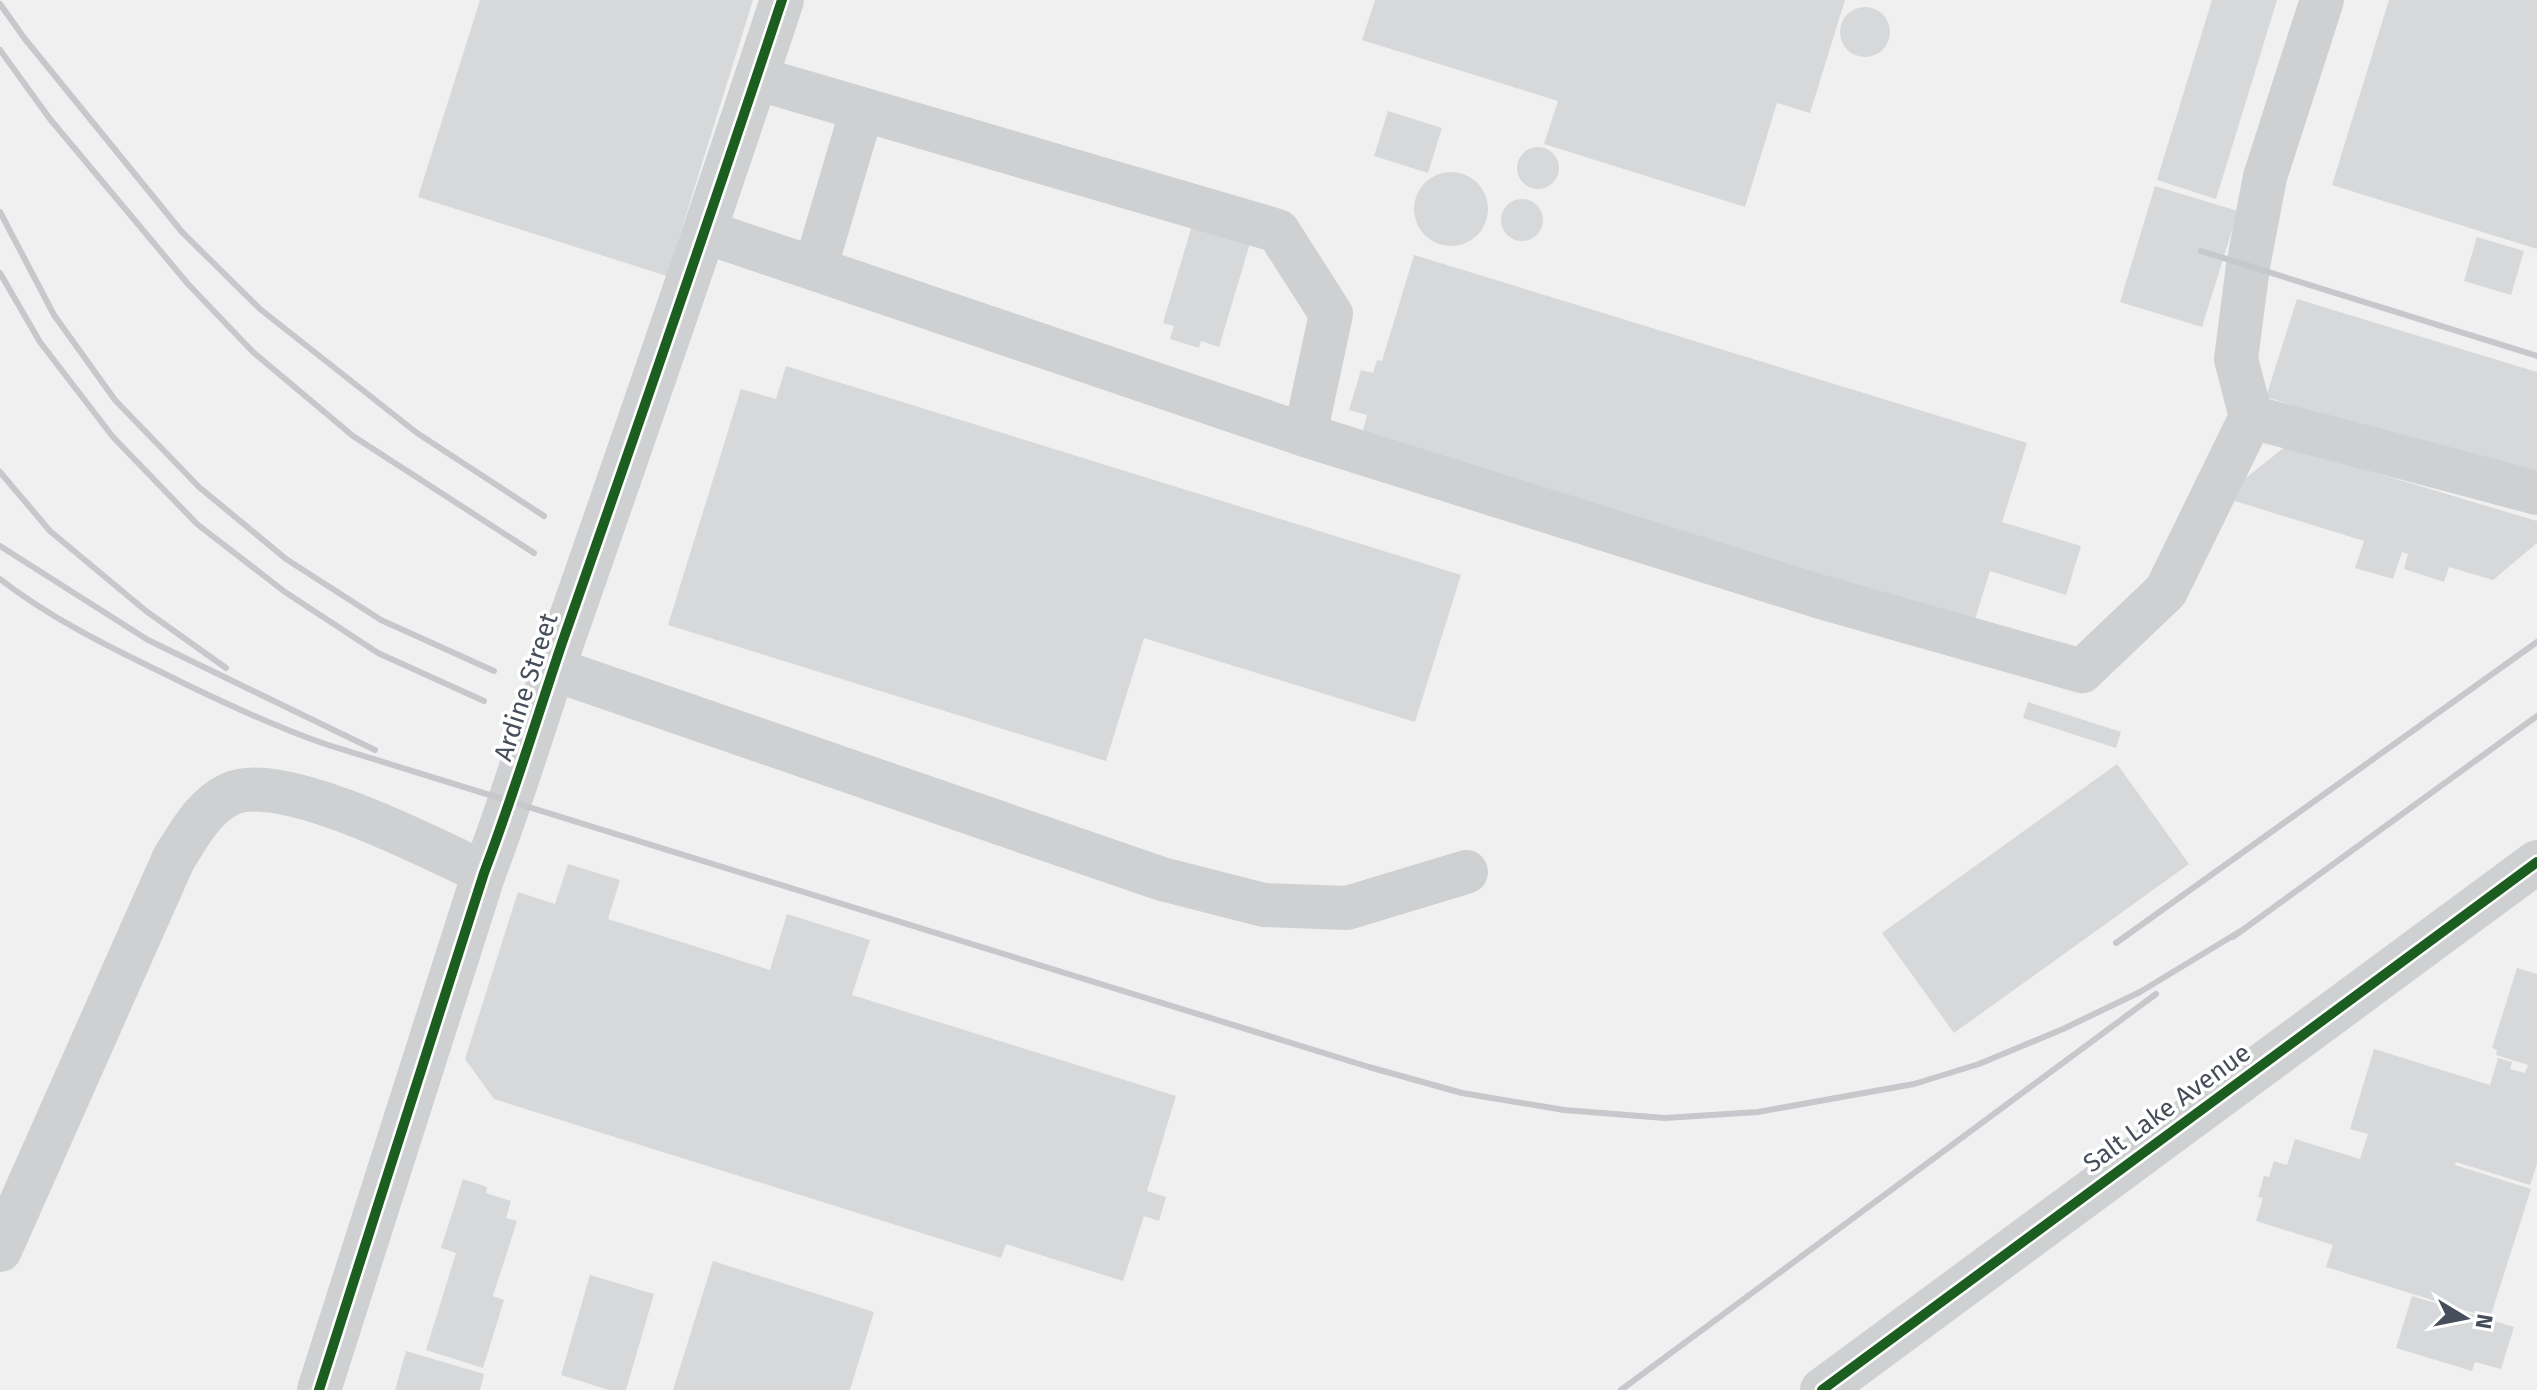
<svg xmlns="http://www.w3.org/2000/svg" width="2537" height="1390" viewBox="0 0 2537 1390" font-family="'Fira Sans',sans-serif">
<rect width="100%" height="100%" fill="#f0f0f0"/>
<g fill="#d7d8da">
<polygon points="480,0 753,0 667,276 418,197"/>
<polygon points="1375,0 1845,0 1810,113 1777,103 1745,207 1544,144 1558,101 1362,40"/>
<polygon points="2212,0 2277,0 2216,199 2157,180"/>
<polygon points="2389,0 2537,0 2537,249 2332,185"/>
<circle cx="1865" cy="32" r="25"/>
<polygon points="1388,111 1442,128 1428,173 1374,156"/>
<circle cx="1538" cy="168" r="21"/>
<circle cx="1451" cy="209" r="37"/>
<polygon points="2155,186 2238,211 2202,327 2120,302"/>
<circle cx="1522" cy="220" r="21"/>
<polygon points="1193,222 1251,240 1219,347 1201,341 1199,348 1170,339 1174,326 1163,323"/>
<polygon points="2477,237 2524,251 2511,295 2464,281"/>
<polygon points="1414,255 2027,443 2002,522 2081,546 2066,595 1990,571 1974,622 1362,434 1367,415 1349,410 1361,370 1373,373 1377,360 1382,361"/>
<polygon points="2297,299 2537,372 2537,480 2266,397"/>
<polygon points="786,366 1461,575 1415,722 1144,638 1106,761 668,625 741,389 776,399"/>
<polygon points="2286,446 2537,521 2537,543 2493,580 2449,567 2444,582 2404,569 2408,554 2402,552 2393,579 2355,568 2364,541 2222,497"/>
<polygon points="2028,702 2121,732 2116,748 2023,718"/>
<polygon points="2117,764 2189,864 1954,1033 1882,933"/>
<polygon points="568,864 620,880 608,919 770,970 787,914 870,940 852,995 1176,1096 1147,1191 1166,1197 1159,1221 1144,1216 1123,1281 1006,1244 1001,1258 494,1099 465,1059 518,892 555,904"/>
<polygon points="2517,968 2537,974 2537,1164 2530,1185 2456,1162 2455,1165 2531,1189 2490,1318 2326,1267 2333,1245 2256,1221 2263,1198 2258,1197 2264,1176 2269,1177 2274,1161 2287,1165 2295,1139 2360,1159 2368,1134 2350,1129 2374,1049 2490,1085 2498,1058 2512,1062 2510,1069 2525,1073 2528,1065 2496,1055 2497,1050 2492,1048"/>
<polygon points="463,1179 487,1187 486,1193 511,1201 506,1218 517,1221 493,1296 504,1300 483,1368 426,1350 456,1253 441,1248"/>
<polygon points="713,1261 874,1312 850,1390 673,1390"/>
<polygon points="590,1275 654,1294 626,1390 609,1390 561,1375"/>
<polygon points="2412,1296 2514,1327 2501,1369 2475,1362 2472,1371 2396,1348"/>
<polygon points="406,1351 484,1374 480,1390 395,1390"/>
</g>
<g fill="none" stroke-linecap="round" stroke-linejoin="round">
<g stroke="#ced0d2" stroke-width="44">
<polyline points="756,78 1278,231 1331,314 1305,435"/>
<polyline points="706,232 1305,435 1821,597 2082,671 2166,591 2251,417 2537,493"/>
<polyline points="815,269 862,110"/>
<polyline points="2251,417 2236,359 2248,266 2265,177 2322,0"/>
<polyline points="553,669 1162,879 1264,905 1347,908 1466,872"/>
<path d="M0,1250L174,858C189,835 203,807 230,794C281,770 433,849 484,873"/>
<path d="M319,1390L484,873C513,797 536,720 562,643C637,429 711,215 782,0"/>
<polyline points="1822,1390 2537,862"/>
</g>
<g stroke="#c7c8cb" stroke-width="6">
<polyline points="0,4 25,39 182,232 260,309 417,433 544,516"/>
<polyline points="0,50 50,119 188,284 253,352 353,436 534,553"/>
<polyline points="0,212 54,315 115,400 199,487 286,559 381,620 494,671"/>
<polyline points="2201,251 2537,356"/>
<polyline points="0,273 40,342 113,437 197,524 285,592 378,653 484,701"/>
<polyline points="0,472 50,531 146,611 226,668"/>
<polyline points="0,546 148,640 375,750"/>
<path d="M0,579C49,617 105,645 161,672C215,699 268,724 325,744L1369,1067L1462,1093L1564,1110L1665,1118L1758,1112L1914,1084L1979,1064L2063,1029L2140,992L2239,932"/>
<polyline points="2233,937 2537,716"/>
<polyline points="2116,943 2537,642"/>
<polyline points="1621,1390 2156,994"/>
</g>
<g stroke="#fff" stroke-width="15">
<g id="cycleway">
<path d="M319,1390L484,873C513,797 536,720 562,643C637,429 711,215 782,0"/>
<polyline points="1822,1390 2537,862"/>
</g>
</g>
<use href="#cycleway" stroke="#1b5e20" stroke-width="10"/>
</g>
<g text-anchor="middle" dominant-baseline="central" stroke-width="7" stroke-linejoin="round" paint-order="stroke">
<g font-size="26" fill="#474e5b" stroke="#fff">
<text transform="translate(526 687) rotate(-72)">Ardine Street</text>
<text transform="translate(2167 1108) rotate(-36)">Salt Lake Avenue</text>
</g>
</g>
<g transform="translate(2465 1318) rotate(100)" stroke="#ffffff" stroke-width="6" paint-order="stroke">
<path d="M0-6L14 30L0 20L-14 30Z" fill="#474e5b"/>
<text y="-12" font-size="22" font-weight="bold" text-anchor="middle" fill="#474e5b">N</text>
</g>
</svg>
